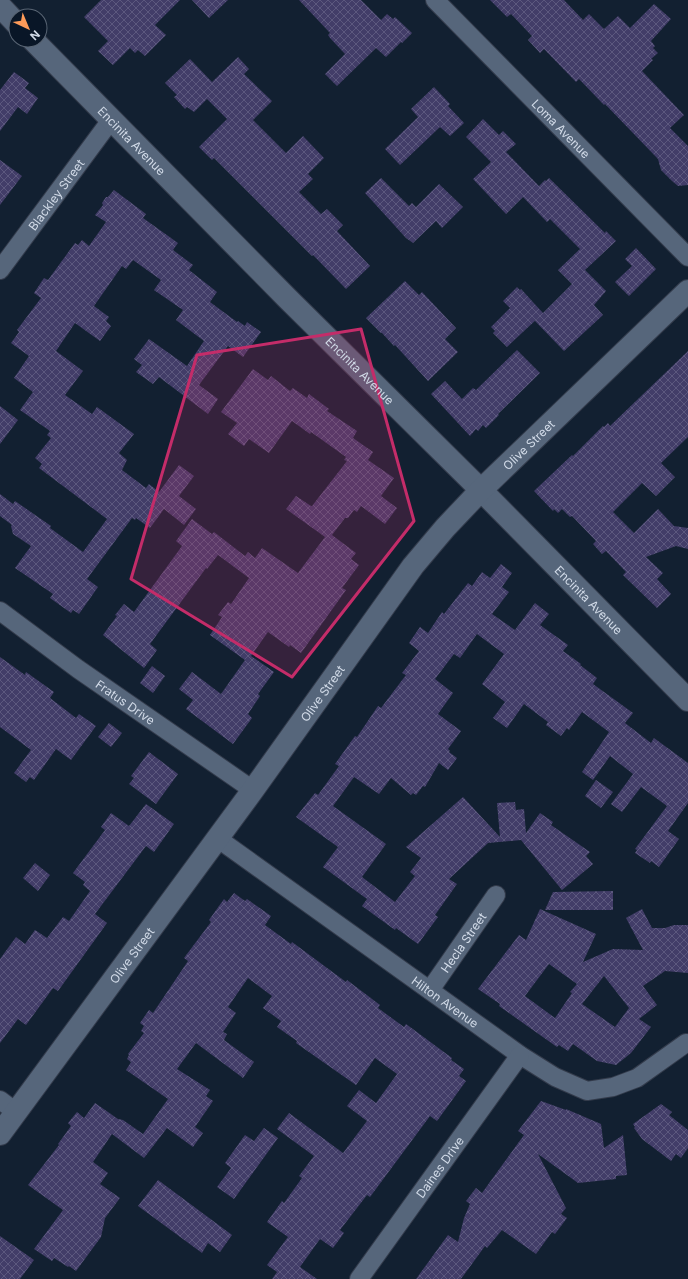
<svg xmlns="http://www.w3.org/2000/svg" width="688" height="1279" viewBox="0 0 688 1279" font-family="Inter,sans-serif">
<defs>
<pattern id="building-cross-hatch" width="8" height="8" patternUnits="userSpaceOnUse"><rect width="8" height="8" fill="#423d68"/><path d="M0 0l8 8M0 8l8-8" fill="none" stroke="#5c587e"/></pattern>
</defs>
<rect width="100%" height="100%" fill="#122031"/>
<g fill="url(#building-cross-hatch)" fill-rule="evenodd">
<polygon points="101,0 180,0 155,25 166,35 145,56 138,50 135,53 130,48 113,65 98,51 108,41 84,17"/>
<polygon points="192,0 228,0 209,18"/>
<polygon points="299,0 361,0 381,20 387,14 393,19 395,17 412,33 402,43 401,42 386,57 376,48 337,86 325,74 345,54 330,38 328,35 330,33"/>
<polygon points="490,0 564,0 583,20 589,14 604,29 618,16 630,28 654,4 671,19 651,41 655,46 653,48 658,53 651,59 653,60 642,71 684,115 670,128 688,146 688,185 678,186 672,181 661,170 658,159 605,104 604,105 579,79 576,82 544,49 540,53 528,40 532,36 511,14 507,17"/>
<polygon points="238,57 249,69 244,74 272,101 253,120 286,153 303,136 324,158 308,174 313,179 299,192 321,214 327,209 343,225 337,231 370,266 346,289 313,255 312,256 214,158 212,160 199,147 227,119 207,99 194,112 187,107 185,109 174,97 177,95 165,83 190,59 212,82"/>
<polygon points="14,72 29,83 25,88 38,98 27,114 18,107 0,131 0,90"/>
<polygon points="434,87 450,104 448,106 464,123 450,136 440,127 400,165 385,149 418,117 411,109"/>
<polygon points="483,119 499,135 503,131 516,144 506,152 539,186 545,180 546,181 549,178 605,233 606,231 616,241 585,270 606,291 594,305 603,315 564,351 535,321 539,317 507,347 493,333 495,331 491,327 510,308 503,301 517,287 520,290 521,289 543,313 572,284 558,270 580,249 550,219 547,222 523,197 506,214 473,179 491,162 466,137"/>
<polygon points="0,160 22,176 0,205"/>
<polygon points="381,178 409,206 412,203 416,207 439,184 463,207 442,228 436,221 413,243 406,238 365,193"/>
<polygon points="114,190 146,214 143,218 178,243 173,250 193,265 189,270 217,292 210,302 237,322 238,321 245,326 247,322 261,332 243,357 228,346 199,385 218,399 208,414 159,377 153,384 136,372 142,365 134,359 149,339 187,366 204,341 176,320 183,310 154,290 161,280 133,260 126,269 122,266 94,306 109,317 106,321 111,326 100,341 75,323 56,351 83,371 65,395 92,414 97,407 134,434 119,453 127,460 122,470 146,488 149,484 159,492 179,465 194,476 179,496 196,509 184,525 164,509 150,528 136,518 135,520 132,518 87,579 98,587 79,614 73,610 71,613 50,598 53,594 15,568 31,546 13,534 11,526 12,525 0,516 0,494 13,504 15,501 51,526 50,528 83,552 107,519 39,468 42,464 35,458 51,438 47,435 50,431 20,410 33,392 14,378 29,356 11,343 19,332 17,330 41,298 34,293 44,278 48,280 75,243 78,245 82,240 89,246 106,222 95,215 103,205 102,203 106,197 108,197"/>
<polygon points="636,248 656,269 629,296 615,282 632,266 625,259"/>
<polygon points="405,281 419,295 422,292 456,328 445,339 458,352 428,381 395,345 394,346 382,333 381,333 366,318"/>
<polygon points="517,350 540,373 498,414 499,415 486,428 483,425 478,431 476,429 470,436 431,394 445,381 462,399 473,388 476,390"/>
<polygon points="688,351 688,437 661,463 675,477 656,496 642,483 613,512 634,533 658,509 674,526 688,528 688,549 676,546 646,557 663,573 657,579 671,594 657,608 623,575 626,572 606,551 602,554 593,544 596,541 572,516 570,517 562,509 558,513 554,509 553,511 534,491 572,455 573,456 603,426 604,427 608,423 610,426"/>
<polygon points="253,369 268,380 271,376 290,391 293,388 307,398 309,394 329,409 327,411 357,431 353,438 373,452 368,460 394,478 381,496 397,508 385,524 361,506 357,512 354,510 348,518 345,518 332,535 356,553 351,559 359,565 342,588 346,590 301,653 290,645 289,647 268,632 251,656 274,672 258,694 260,696 248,714 252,718 233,744 186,709 193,700 179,689 192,672 221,694 245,660 210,635 222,617 218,615 228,602 231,604 249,578 218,555 207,569 206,568 150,644 157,650 144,668 103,635 117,616 115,615 124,604 134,612 182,546 176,541 192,519 212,534 214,532 245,556 248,552 255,558 262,548 298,573 325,537 286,509 296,496 311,506 312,506 347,461 344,460 346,457 311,432 310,434 292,421 269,453 249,439 244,446 228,434 237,423 221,412"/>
<polygon points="0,406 18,420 0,444"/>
<polygon points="501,564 512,573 502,587 509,592 492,614 515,630 535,603 549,614 540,625 568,645 563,651 581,664 580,665 597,678 593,684 633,713 625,723 651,743 654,738 688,763 688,803 668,831 679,839 659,867 651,861 650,863 635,853 637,850 635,849 667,806 641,787 622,812 611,804 633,774 610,756 593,780 582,772 609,732 582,712 569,730 567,728 561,736 546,725 548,722 524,704 507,728 493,718 505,702 482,684 504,654 477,634 460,658 454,654 435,679 453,693 438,714 461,731 448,749 450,751 449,752 457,758 448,770 439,763 425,787 423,786 416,795 413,793 411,795 391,778 379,794 354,777 333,806 386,844 362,877 395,902 415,876 410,872 421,858 406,847 463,797 500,837 497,803 515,802 516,810 524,809 526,833 540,813 553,822 551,825 590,852 586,856 593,864 562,890 521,840 488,843 449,879 457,884 435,915 438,917 418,944 396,928 395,930 362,906 367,899 323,867 338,847 296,817 315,793 318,795 339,766 335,764 355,736 357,737 378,706 381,708 406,675 402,673 419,651 409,643 420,627 428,633 442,612 444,614 468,583 472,586 482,572 490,578"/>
<polygon points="0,657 25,675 26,672 54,692 50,698 76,718 79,714 96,726 71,760 56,749 34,780 30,777 26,782 14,773 31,750 0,727"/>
<polygon points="152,666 165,676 153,693 140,683"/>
<polygon points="109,723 122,733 111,747 98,737"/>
<polygon points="149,752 178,774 156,804 129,784 134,778 131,776"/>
<polygon points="596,780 613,792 601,808 585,796"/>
<polygon points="146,804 174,824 154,852 146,846 95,914 107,923 58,991 53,988 26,1025 18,1019 0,1043 0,959 16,937 25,944 35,930 47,938 63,917 69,921 90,891 83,885 85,882 73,873 105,830 101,827 111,813 129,826"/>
<polygon points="35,863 50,875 38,891 23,878"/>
<polygon points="613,891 613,910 545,910 553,892"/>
<polygon points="234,893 245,901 247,899 271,916 265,925 291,944 292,942 346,982 347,980 380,1005 378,1008 404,1027 406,1024 452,1058 451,1060 464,1069 459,1076 466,1081 437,1121 430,1116 370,1197 367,1195 340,1230 344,1233 333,1248 320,1239 300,1267 317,1279 272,1279 277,1272 267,1265 288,1237 267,1222 282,1201 284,1203 302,1178 299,1176 314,1156 277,1129 289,1113 343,1153 367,1121 347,1106 359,1090 376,1103 397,1074 375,1058 356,1085 296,1043 297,1041 277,1027 281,1021 263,1008 272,996 248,978 228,1007 236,1013 223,1032 227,1034 224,1040 254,1062 243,1078 196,1043 177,1069 210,1090 206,1096 213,1101 195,1127 203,1133 193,1147 167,1128 144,1158 112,1134 93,1162 108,1173 100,1184 120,1198 105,1218 101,1237 76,1271 69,1266 68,1267 54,1258 52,1261 34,1249 63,1210 28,1185 59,1145 58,1144 71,1126 68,1123 77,1112 84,1118 95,1103 118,1119 123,1120 143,1134 168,1099 126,1070 131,1062 127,1059 129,1055 128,1054 144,1033 141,1031 144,1026 140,1023 149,1010 153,1013 188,961 184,958 211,922 209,920 224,899 227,902"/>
<path d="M540,909L596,934L583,962L613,949L643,950L626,918L642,909L652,928H665L674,925H688V973L665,971L643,986L657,1005L639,1019L651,1027L631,1053L616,1065L597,1061L573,1044L568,1051L559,1045L557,1047L499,1006L500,1004L478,989L519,935L526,940ZM549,964L577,984L570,992L572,993L555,1018L525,996ZM604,976L629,1008L615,1027L582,1004Z"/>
<polygon points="541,1101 566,1110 566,1109 601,1124 604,1148 623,1135 627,1175 616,1176 616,1179 578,1183 538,1154 566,1208 561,1214 567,1218 555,1234 552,1232 536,1254 502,1230 487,1248 485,1246 461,1279 416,1279 448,1235 458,1242 464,1218 470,1204 466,1201 476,1188 482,1193 524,1135 518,1131"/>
<polygon points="661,1104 672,1112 669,1115 688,1130 688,1148 681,1158 676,1154 671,1161 642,1139 634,1128 635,1127 633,1124"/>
<polygon points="264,1128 278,1138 234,1199 217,1187 231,1168 225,1163 245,1135 254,1141"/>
<polygon points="158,1180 232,1235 220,1252 208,1243 202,1253 138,1206"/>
<polygon points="0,1236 34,1260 20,1279 0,1279"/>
</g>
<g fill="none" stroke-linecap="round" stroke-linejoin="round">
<g stroke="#333b4b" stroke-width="20">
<g id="minor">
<path id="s1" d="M435,0L688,257"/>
<path id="s2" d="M0,270L111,120"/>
<path id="s3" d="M0,611L78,669L253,790"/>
<path id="s4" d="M217,838L520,1055L555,1077L587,1091L613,1087L637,1078L686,1043"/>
<path id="s5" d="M430,990L496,895"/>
<polyline points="0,1100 16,1112"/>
<path id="s6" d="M359,1279L520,1055"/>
</g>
</g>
<g stroke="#333b4b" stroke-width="24">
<g id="tertiary">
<polyline points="0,6 16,23"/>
<path id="s7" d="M33,40L287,298L481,490L688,700"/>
<path id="s8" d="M0,1134L253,790L413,566L445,528L481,490L688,291"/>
</g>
</g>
<use href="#minor" stroke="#56667b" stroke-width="18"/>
<use href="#tertiary" stroke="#56667b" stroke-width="22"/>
</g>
<path fill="#c42c69" fill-opacity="0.2" stroke="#c42c69" stroke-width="3" stroke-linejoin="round" d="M361,329L414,521L292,677L131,579L197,355Z"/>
<g text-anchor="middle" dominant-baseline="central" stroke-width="3" stroke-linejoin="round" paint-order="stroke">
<g font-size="12" fill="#d2dbe8" stroke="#091627">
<text stroke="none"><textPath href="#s1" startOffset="180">Loma Avenue</textPath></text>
<text stroke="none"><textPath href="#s7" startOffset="141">Encinita Avenue</textPath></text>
<text stroke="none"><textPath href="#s2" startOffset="94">Blackley Street</textPath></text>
<text stroke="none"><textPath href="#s7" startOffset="465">Encinita Avenue</textPath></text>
<text stroke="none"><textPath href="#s8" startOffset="870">Olive Street</textPath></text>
<text stroke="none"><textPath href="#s7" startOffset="789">Encinita Avenue</textPath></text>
<text stroke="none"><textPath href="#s8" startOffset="546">Olive Street</textPath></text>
<text stroke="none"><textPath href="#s3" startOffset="155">Fratus Drive</textPath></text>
<text stroke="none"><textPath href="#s5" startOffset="58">Hecla Street</textPath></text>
<text stroke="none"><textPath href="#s8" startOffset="222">Olive Street</textPath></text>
<text stroke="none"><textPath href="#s4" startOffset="281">Hilton Avenue</textPath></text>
<text stroke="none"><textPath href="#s6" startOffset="138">Daines Drive</textPath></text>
</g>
</g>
<g transform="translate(28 28) rotate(136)"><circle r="19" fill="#091627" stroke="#596574"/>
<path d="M0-3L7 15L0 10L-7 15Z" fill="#fe9b59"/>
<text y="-6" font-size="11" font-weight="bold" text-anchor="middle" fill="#d2dbe8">N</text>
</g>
</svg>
